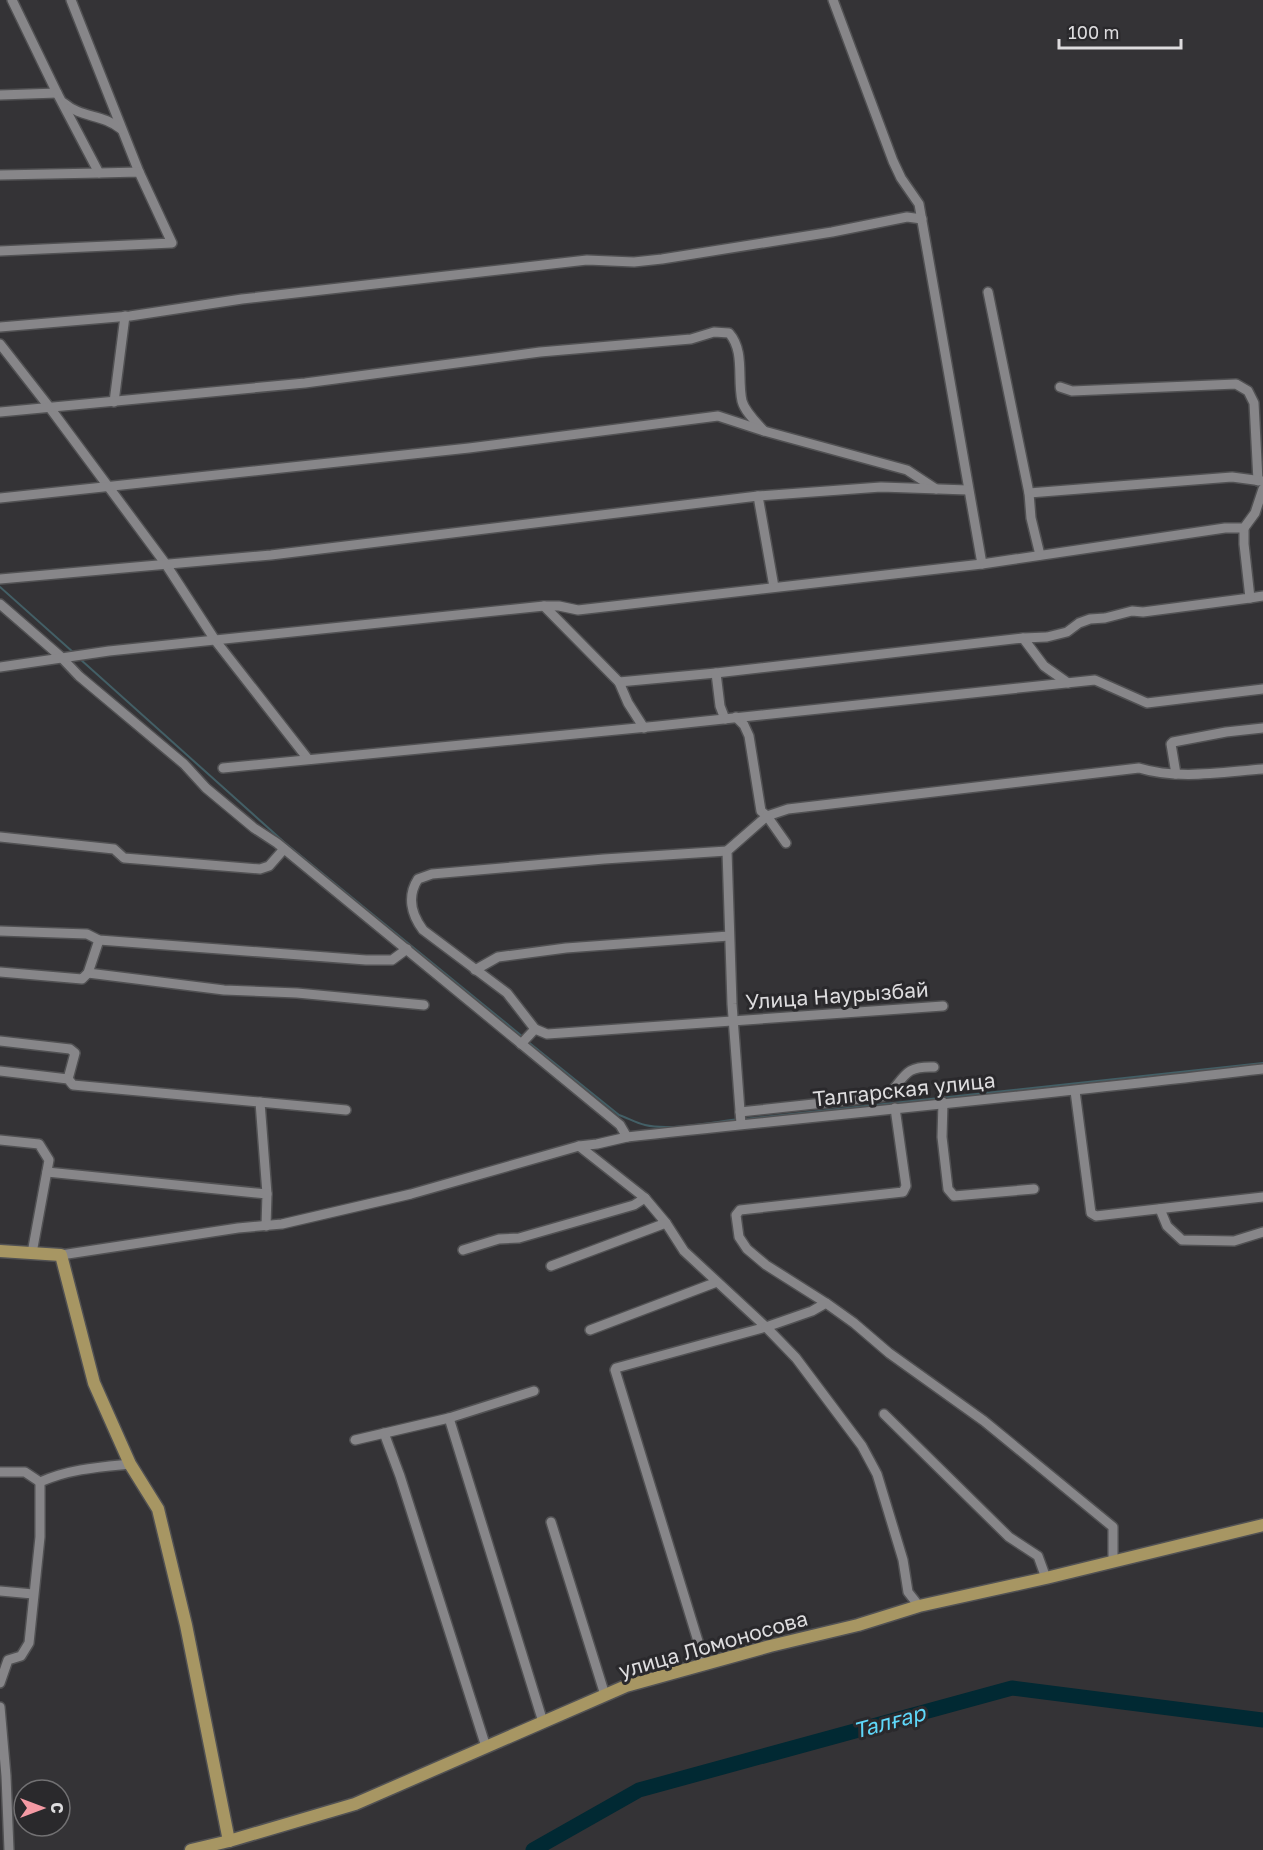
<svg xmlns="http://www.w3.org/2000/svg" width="1263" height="1850" viewBox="0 0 1263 1850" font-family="'Golos Text',sans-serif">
<rect width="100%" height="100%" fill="#343336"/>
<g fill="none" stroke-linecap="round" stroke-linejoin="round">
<g stroke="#435f66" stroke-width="2">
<polyline points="0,587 74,653"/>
<polyline points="80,659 284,842 523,1037"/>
<path d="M527,1041L619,1115C628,1118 636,1123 645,1125C670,1131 713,1122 739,1119"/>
<polyline points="745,1119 1263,1063"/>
</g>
<polyline stroke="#012933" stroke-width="15" points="533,1850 639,1790 1012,1688 1263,1720"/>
<g stroke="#515153" stroke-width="12">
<g id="minor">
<polyline points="71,0 139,172"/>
<polyline points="833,0 893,161 901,178 919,204 982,564"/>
<polyline points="0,95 57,93 12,0"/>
<path d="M64,103C81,118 103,114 121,129"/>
<polyline points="0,175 99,173"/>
<polyline points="0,251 172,243 139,172 99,173 57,93"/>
<polyline points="988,292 1029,493 1031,518 1040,555"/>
<polyline points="0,327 130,316 242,299 587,260 634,262 662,259 832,232 907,217 922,219"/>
<polyline points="0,344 50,408 165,563 215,640 308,759"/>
<polyline points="1060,387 1072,391 1236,384 1248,391 1254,403 1258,481"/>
<polyline points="114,402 125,316"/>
<path d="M0,412L305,383L540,352L691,339L714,332L729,333C745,351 737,378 742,401C745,412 756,422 764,431"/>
<polyline points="1029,493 1232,477 1262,481"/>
<polyline points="758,496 774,587"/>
<polyline points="0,498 469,448 718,416 764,431 907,470 936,489"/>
<polyline points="0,579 271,555 758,496 881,487 968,490"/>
<polyline points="1250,598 1263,596"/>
<polyline points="0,604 60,656 79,676 184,764 206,788 254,828 277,843 620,1125 627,1137"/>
<polyline points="544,606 619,682 716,673 1023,638 1044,666 1068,683"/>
<polyline points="1023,638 1047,637 1067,632 1079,623 1090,619 1105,618 1132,611 1143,612 1250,598 1244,544 1244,528"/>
<polyline points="0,667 109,651 544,606 559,606 578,610 982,564 1225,528 1244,528 1255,513 1263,489"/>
<polyline points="716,673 720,706 725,719"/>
<polyline points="619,682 628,703 644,728"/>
<polyline points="736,717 744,725 749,736 761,811 767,816 786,843"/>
<polyline points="223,768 658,726 1095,680 1147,703 1263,689"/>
<polyline points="1176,774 1171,744 1173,742 1226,732 1263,728"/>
<polyline points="0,837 114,849 124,858 260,869 269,866 284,849"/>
<polyline points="0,931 87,934 99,940 366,960 392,960 407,949"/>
<polyline points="475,970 498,957 566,948 729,936"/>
<polyline points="0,972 82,979 88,973 99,940"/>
<polyline points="88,973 224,990 297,993 424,1005"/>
<path d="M535,1029L507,993L423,930C411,914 407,896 418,879L432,874L604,859L727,851"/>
<polyline points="0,1041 70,1049 75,1053 68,1079"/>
<polyline points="521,1044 535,1029 547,1034 562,1033 943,1006"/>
<polyline points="0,1071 68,1079 73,1085 346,1110"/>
<polyline points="1075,1091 1091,1213 1096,1216 1263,1197"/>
<polyline points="260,1102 267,1194"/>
<polyline points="943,1102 942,1137 948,1189 954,1196 1034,1189"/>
<polyline points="895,1108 906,1186 903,1192 740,1210 736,1215 739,1237 747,1249 766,1265 826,1303 854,1323 889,1353 984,1421 1113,1527 1113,1562"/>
<path d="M740,1112L888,1096C906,1075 905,1066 934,1067"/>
<path d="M741,1124L732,1004L727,851L767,816L788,809L1139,768C1178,780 1223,772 1263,769"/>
<polyline points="0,1140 39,1144 49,1160 32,1253"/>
<polyline points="579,1146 645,1198 666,1223 684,1251 766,1327 616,1368 615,1370 705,1664"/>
<polyline points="47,1172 267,1194 266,1226"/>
<polyline points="1160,1209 1167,1226 1182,1240 1234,1241 1263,1232"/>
<polyline points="463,1250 499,1239 519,1238 634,1205 645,1198"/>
<path d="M61,1255L238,1228L282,1224L411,1194L579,1146L597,1144L627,1137C839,1114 1051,1094 1263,1069"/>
<polyline points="551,1266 666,1223"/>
<polyline points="826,1303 812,1311 766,1327 796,1358 862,1446 877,1474 903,1560 908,1592 919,1606"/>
<polyline points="590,1330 717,1282"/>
<polyline points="884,1414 1009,1537 1038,1556 1046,1578"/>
<polyline points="449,1418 534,1391"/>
<polyline points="384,1433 400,1476 486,1747"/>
<polyline points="355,1440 449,1418 543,1722"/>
<polyline points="0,1472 25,1472 40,1482"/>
<polyline points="551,1522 605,1695"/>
<polyline points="0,1591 33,1594"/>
<path d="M0,1683L8,1660L21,1656L29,1643L40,1537V1482C69,1469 99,1467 130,1464"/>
<polyline points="0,1707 6,1776 9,1850"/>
</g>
</g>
<g stroke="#515153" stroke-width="15">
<g id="major">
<polyline points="0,1251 61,1255 94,1383 130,1464 158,1509 186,1625 229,1841"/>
<polyline points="191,1850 229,1841 355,1804 626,1686 770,1646 858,1625 919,1606 1046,1578 1263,1525"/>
</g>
</g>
<use href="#minor" stroke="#878689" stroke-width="9"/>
<use href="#major" stroke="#a79663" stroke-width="12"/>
</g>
<g text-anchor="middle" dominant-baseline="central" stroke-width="6" stroke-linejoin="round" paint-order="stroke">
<g font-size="21" fill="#dddcde" stroke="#2a292c">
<text transform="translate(837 995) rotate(-4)">Улица Наурызбай</text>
<text transform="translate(904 1089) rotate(-6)">Талгарская улица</text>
<text transform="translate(713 1644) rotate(-16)">улица Ломоносова</text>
</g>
<g font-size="22" font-style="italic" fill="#5fd8fa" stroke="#2a292c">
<text transform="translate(889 1721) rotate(-15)">Талғар</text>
</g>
</g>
<g transform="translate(42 1808) rotate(90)"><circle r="28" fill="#2a292c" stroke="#727173" stroke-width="1.5"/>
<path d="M0-4.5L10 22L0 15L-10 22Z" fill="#f49aa4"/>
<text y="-9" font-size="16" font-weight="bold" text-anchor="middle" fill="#dddcde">С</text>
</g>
<path d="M1059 39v9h122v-9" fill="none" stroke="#dddcde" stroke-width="3"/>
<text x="1068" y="39" font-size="18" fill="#dddcde" stroke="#2a292c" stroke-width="4.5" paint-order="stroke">100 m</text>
</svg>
